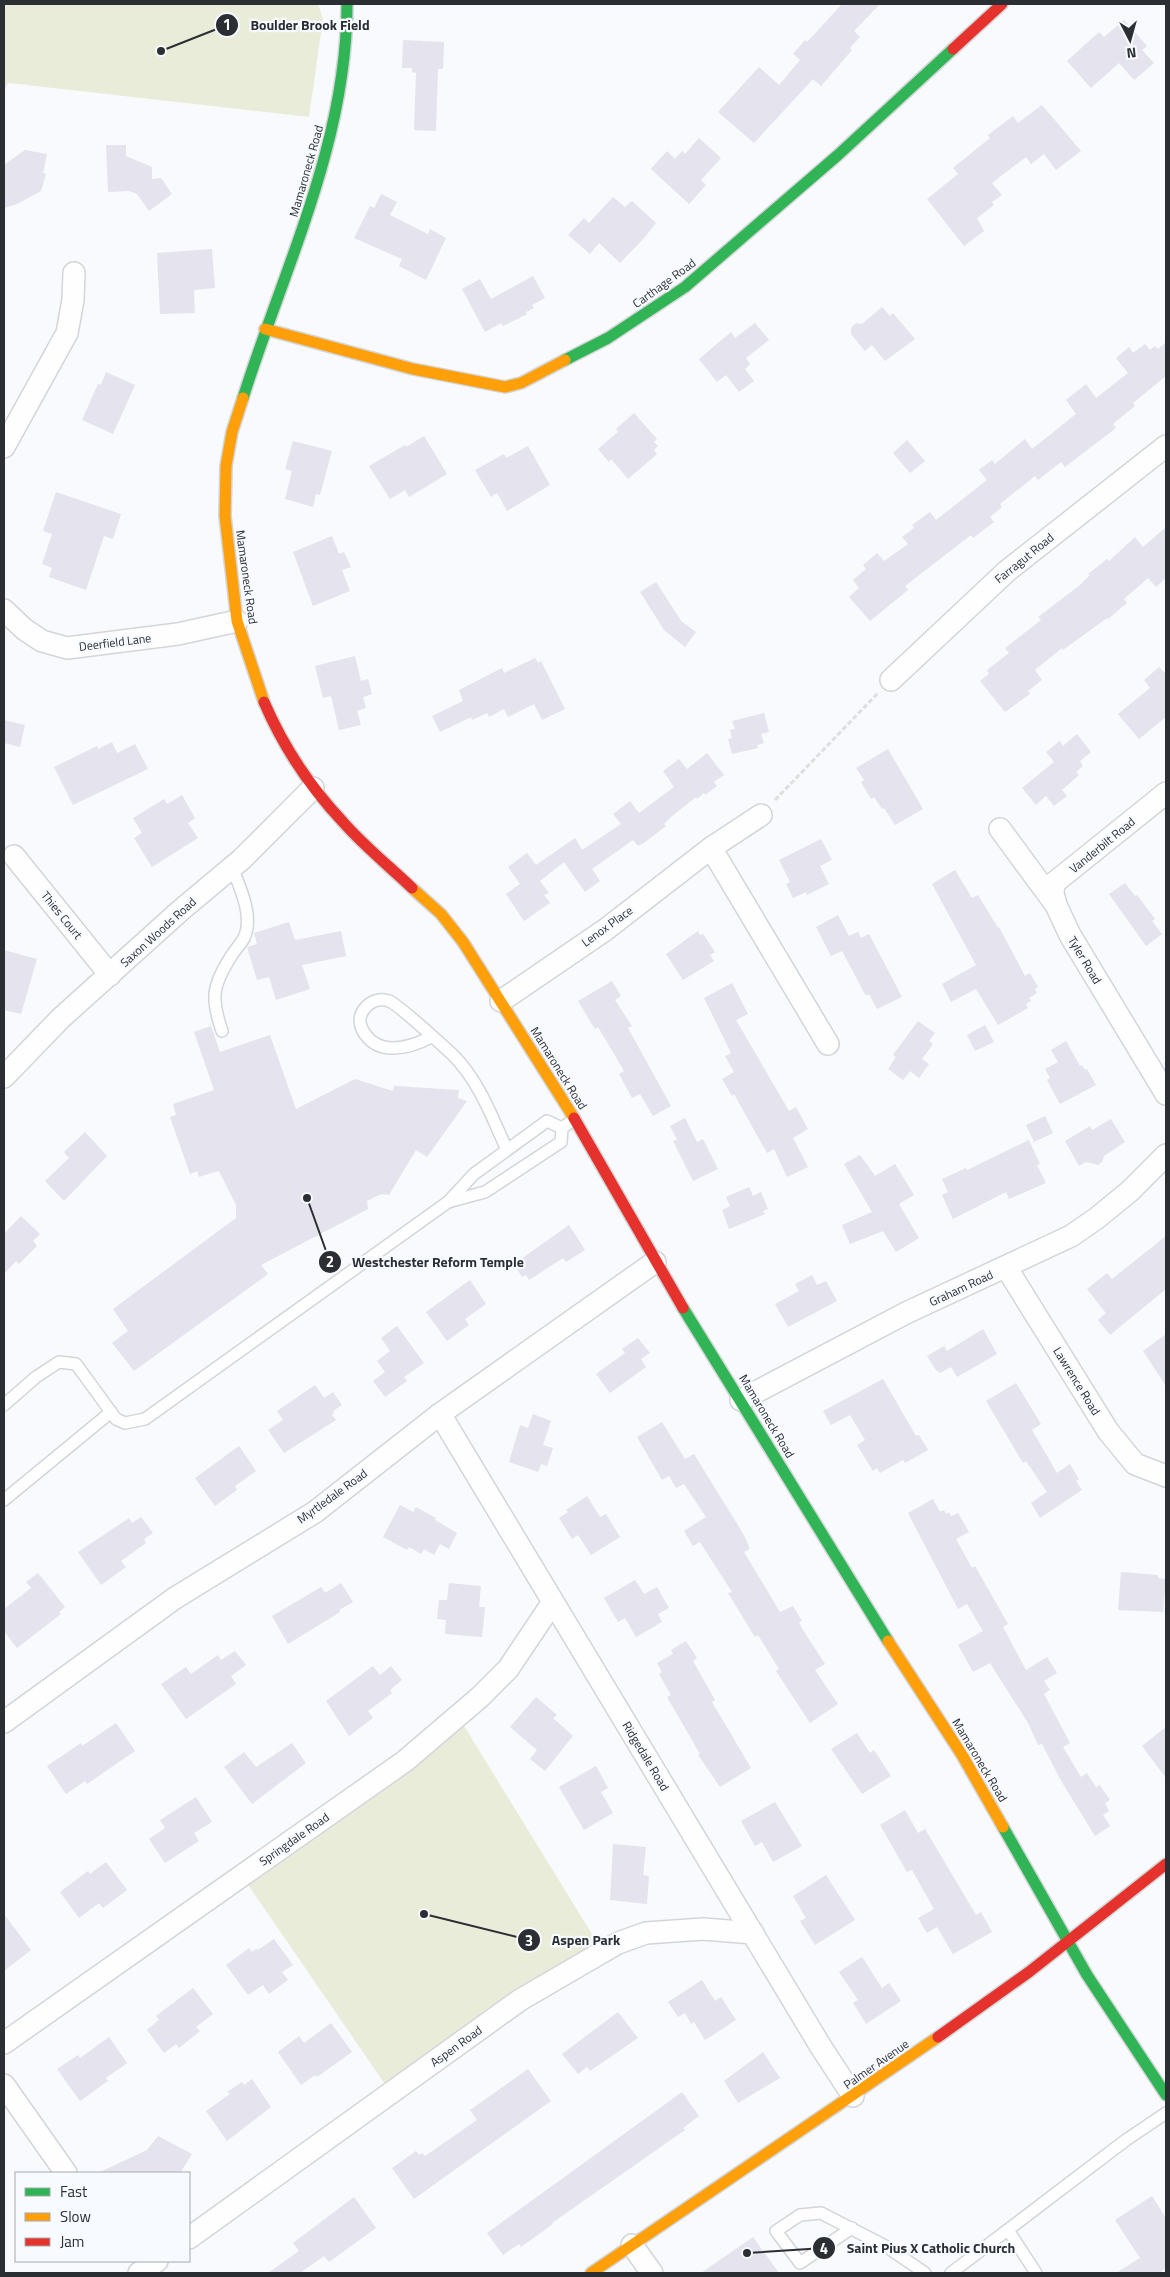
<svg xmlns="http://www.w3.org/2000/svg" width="1170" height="2277" viewBox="0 0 1170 2277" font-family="'Titillium Web',sans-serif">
<rect width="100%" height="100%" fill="#f8fafd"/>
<g fill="#eaecda">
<polygon points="4,4 318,4 323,19 309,117 9,83 4,89"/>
<polygon points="458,1716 603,1952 391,2093 242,1876"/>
</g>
<g fill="#e4e3ee">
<polygon points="842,4 880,4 854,31 860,37 850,48 852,50 821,86 813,79 754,143 718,112 759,67 779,85 800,60 793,54 805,40 807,42"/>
<polygon points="1124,20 1147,46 1142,50 1154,63 1134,80 1119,63 1091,88 1067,61 1099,32 1104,37"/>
<polygon points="403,40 444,42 443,69 438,69 436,131 414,130 416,73 412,72 412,68 402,68"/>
<polygon points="1042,105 1081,151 1056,170 1044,154 1031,164 1026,157 992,183 1002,195 992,202 994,205 977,218 984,231 964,246 927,199 958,174 953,168 990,138 988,135 1013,116 1018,123"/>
<polygon points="699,138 721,158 701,180 706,185 689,204 651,169 667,151 675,159 682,151 685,154"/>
<polygon points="106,145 126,145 126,156 152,167 152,179 161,178 172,194 149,211 137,194 129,191 108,192"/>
<polygon points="25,150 47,154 43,173 46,174 41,191 17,204 4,208 4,165"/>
<polygon points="381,194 397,202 390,215 428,234 430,229 446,238 426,280 399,266 402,259 354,238 370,206 374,208"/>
<polygon points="613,197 625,207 632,201 656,223 645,237 620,263 599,243 590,254 568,235 584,218 589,223"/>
<polygon points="212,249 215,288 194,290 195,313 160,314 157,253"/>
<polygon points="533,276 545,298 532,305 534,308 526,312 527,314 503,326 501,323 485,332 462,289 480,279 491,299"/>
<polygon points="882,307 890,316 893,313 915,339 885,361 872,345 865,351 851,334 851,328 856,323 862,324"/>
<polygon points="755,323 769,340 746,358 750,364 745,369 754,381 739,392 726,375 717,382 699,359 731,332 735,338"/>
<polygon points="1166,342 1166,376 1133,403 1135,406 1113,424 1116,428 1065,467 1061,462 1038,480 1035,476 1000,504 1002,507 990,517 994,522 973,538 971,535 905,586 908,590 870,621 849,597 859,588 853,580 866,569 863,565 877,553 884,561 908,544 902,537 914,528 912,525 930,512 936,520 987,480 979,470 992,460 995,464 1025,439 1032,449 1076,414 1066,400 1086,384 1096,398 1128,373 1116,358 1129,347 1133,353 1145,344 1150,350 1155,346 1158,349"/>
<polygon points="106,372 135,385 113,434 82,420 98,384 101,385"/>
<polygon points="634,413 657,439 654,442 658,446 654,450 657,454 628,479 611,459 609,462 598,449 618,432 616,429"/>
<polygon points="424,436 447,474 409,497 405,490 390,499 369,466 405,445 406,447"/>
<polygon points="907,440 925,461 910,473 893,453"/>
<polygon points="293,441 332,451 320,495 316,494 313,507 285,499 292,471 285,469"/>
<polygon points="528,446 550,485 507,511 497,493 491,497 475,470 504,454 506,458"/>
<polygon points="56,492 121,514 113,539 104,536 86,590 49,577 52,568 42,564 52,534 43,531"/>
<polygon points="1166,527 1166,578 1156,587 1148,578 1124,599 1127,603 1108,619 1107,618 1063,650 1062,648 1035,670 1042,680 1028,691 1030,694 1005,712 980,681 989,674 987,670 1009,653 1005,648 1041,620 1038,617 1080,585 1090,575 1088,574 1107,559 1109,561 1135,537 1143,547"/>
<polygon points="332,536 339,554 344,552 351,567 342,570 350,591 313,606 293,552"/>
<polygon points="656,582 682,622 696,632 685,647 664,630 640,592"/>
<polygon points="355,656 361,681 368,679 372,694 363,697 366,708 357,711 361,725 339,730 331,696 323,698 315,666"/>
<polygon points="535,658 538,663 541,661 565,709 542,720 534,704 508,717 504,709 489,717 487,713 472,720 471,717 440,732 432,716 463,701 459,690 502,668 504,673"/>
<polygon points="1159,667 1166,674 1166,717 1139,739 1118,714 1150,688 1144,680"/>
<polygon points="764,713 769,732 761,734 764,743 757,745 758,748 732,754 728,739 732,738 730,730 735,729 732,721"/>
<polygon points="4,720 25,725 20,747 4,743"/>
<polygon points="1077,734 1091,752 1080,761 1083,766 1076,772 1079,775 1062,790 1067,796 1054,806 1046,796 1036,805 1022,788 1054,762 1046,752 1060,741 1063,746"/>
<polygon points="112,742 117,753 135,744 148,769 73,805 54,767 97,746 98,749"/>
<polygon points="888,749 923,809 895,825 884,808 882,809 874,797 871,799 861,782 864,780 856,768"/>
<polygon points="707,753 724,775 714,782 717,786 705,795 704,793 697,799 696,797 671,817 664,824 666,826 644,843 638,846 633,840 592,869 600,881 585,892 564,862 540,881 549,893 544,895 550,903 524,921 506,894 520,884 508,867 527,853 536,865 575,838 582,850 621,824 613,814 630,801 639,813 674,787 663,771 679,759 687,769"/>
<polygon points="182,795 195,818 188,823 198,838 152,867 134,838 142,833 133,818 164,799 167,804"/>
<polygon points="821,839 832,860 820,866 829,884 807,895 806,892 793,898 786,884 790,882 779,860"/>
<polygon points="955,870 972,898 978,895 998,928 999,927 1025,976 1030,973 1038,987 1035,989 1037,993 1029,998 1031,1001 1026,1004 1028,1008 998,1025 976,989 951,1002 942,984 976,965 932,884"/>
<polygon points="1125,883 1135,896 1137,895 1155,919 1152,921 1162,934 1146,946 1109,894"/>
<polygon points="838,915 849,936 858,932 861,938 869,934 902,997 877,1009 869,994 866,996 842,951 831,956 816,927"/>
<polygon points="289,922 295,940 341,931 346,956 302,965 310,989 276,1000 269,977 257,980 247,947 257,944 254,933"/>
<polygon points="698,931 700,935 703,934 715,952 710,955 714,961 683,980 666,954"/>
<polygon points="4,950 37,959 21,1014 4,1010"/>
<polygon points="612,981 621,996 615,1000 632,1026 628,1028 671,1106 653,1116 640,1094 632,1098 619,1074 624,1071 620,1064 598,1027 595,1029 578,1001"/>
<polygon points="732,983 748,1014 736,1020 789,1111 796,1107 808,1129 793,1138 808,1167 787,1177 774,1149 767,1153 734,1094 732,1096 722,1079 734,1072 725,1056 731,1053 704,998"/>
<polygon points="918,1021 935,1033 929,1041 933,1044 922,1059 929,1064 919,1078 910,1071 903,1080 888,1069 896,1057 893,1055"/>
<polygon points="985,1025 994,1042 975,1051 967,1035"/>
<polygon points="211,1026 220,1052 270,1035 296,1109 355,1079 393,1091 394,1086 459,1090 458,1098 467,1101 427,1157 416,1150 389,1195 381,1194 367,1201 368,1209 261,1265 268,1274 134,1371 112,1343 128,1331 113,1309 236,1218 236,1205 219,1171 199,1177 197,1171 190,1174 170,1117 176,1115 173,1104 214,1090 194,1032"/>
<polygon points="1066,1041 1080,1066 1082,1065 1085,1070 1087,1069 1096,1085 1060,1104 1047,1080 1050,1078 1045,1069 1058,1062 1051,1050"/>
<polygon points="1045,1116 1053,1133 1034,1142 1026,1125"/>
<polygon points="685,1118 697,1142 703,1139 718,1169 693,1181 673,1141 677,1140 670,1126"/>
<polygon points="1111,1119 1125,1142 1104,1156 1102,1162 1098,1165 1086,1162 1079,1166 1065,1141 1090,1126 1092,1130"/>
<polygon points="85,1132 107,1156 64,1201 45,1181 69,1158 64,1152"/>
<polygon points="1029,1140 1040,1164 1037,1165 1046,1183 1009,1199 1006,1192 953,1219 942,1195 948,1192 942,1179 966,1168 967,1170"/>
<polygon points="860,1155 875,1176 895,1164 914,1195 899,1204 919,1238 896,1252 883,1231 850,1244 842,1225 872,1212 844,1164"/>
<polygon points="749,1187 753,1196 761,1192 768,1209 763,1211 765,1214 729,1229 722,1210 730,1206 726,1197"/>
<polygon points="21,1216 40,1234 33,1241 37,1246 19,1264 16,1261 4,1274 4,1234"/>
<polygon points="569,1225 585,1250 566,1262 563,1258 529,1280 526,1275 522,1277 514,1264"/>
<polygon points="1166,1236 1166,1289 1110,1335 1098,1320 1106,1313 1087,1289 1107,1273 1112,1279"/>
<polygon points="812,1275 817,1285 826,1281 837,1301 788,1327 775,1304 799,1291 795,1284"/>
<polygon points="470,1280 486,1304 465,1319 469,1325 447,1341 426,1312"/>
<polygon points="397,1326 424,1363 404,1377 407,1381 385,1397 373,1381 385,1372 377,1361 390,1351 381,1338"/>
<polygon points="983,1329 997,1354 957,1377 951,1367 940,1373 936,1370 927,1356 944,1346 947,1351"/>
<polygon points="1166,1334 1166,1386 1143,1351"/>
<polygon points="638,1338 650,1353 641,1359 646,1367 610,1393 596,1374 625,1353 622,1349"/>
<polygon points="883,1379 916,1436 919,1435 928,1450 905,1463 903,1460 880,1473 877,1468 873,1471 857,1445 865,1440 850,1415 831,1425 823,1411"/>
<polygon points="1016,1383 1041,1424 1032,1430 1057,1473 1070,1464 1079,1479 1076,1481 1082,1490 1040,1518 1031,1503 1047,1492 1026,1461 1023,1463 986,1401"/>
<polygon points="315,1385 324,1398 333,1392 342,1405 333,1411 334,1413 332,1415 336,1420 284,1453 268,1430 283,1420 277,1411"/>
<polygon points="533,1414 551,1421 543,1445 553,1448 547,1466 541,1464 538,1472 509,1462 520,1425 528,1428"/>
<polygon points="662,1422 685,1459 694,1454 744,1535 750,1549 744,1552 780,1612 793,1606 802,1621 799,1622 801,1627 825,1664 815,1670 838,1704 810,1723 776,1671 779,1669 758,1635 755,1637 728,1593 732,1592 700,1542 693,1546 684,1531 706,1517 684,1484 676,1488 669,1476 662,1480 637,1437"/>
<polygon points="239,1446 256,1471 235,1486 237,1490 215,1506 195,1478"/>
<polygon points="587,1496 600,1517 606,1514 620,1537 591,1555 578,1535 572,1539 559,1518 568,1512 566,1510"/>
<polygon points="933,1499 940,1512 944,1510 946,1514 949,1512 951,1516 958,1513 969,1532 956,1539 972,1568 975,1566 1008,1624 1003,1627 1026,1670 1047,1657 1057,1673 1044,1681 1050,1690 1044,1694 1070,1743 1063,1747 1081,1777 1087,1773 1096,1787 1100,1785 1110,1800 1105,1803 1109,1811 1103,1815 1110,1826 1095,1836 1060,1779 1042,1744 1038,1745 1028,1723 990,1663 973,1672 958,1645 983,1631 967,1604 958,1609 908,1513"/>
<polygon points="400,1505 413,1512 416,1507 436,1518 435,1520 457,1533 449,1549 440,1544 434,1555 424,1549 421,1554 409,1547 407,1550 383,1537"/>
<polygon points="141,1517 153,1533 144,1539 146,1543 121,1561 126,1567 101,1585 78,1552 129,1518 132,1523"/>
<polygon points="1121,1572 1158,1575 1158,1578 1166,1579 1163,1612 1118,1610"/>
<polygon points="38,1573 65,1607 59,1612 61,1614 17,1648 4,1631 4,1609 31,1588 26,1582"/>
<polygon points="635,1580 644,1594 657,1587 669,1608 658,1614 662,1622 636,1637 625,1618 618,1622 604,1598"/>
<polygon points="341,1583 353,1602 339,1610 340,1612 288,1644 272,1616 321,1587 325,1593"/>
<polygon points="449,1583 481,1586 479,1607 485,1607 482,1637 445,1634 446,1620 437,1619 439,1600 447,1600"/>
<polygon points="686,1641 697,1658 693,1661 715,1700 712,1702 751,1768 720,1787 698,1755 700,1754 667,1697 671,1695 659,1674 662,1672 657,1663 673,1654 671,1650"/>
<polygon points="235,1651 246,1665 231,1676 236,1684 186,1719 161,1684 186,1667 191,1674 218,1655 221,1660"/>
<polygon points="373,1666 380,1675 391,1666 402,1680 390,1690 392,1693 368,1711 373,1718 349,1736 326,1701"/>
<polygon points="536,1697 557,1715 553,1718 573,1736 545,1771 530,1759 537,1750 510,1727"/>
<polygon points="116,1723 135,1751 87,1784 85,1781 66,1794 47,1766 81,1743 82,1746"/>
<polygon points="1166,1727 1166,1778 1142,1746"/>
<polygon points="857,1733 870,1753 874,1750 891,1776 862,1794 831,1749"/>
<polygon points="292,1743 306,1763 252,1804 224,1767 244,1752 256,1767"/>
<polygon points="596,1766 608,1788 601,1792 613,1813 584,1830 559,1787"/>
<polygon points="196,1797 212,1822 194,1833 199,1841 165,1863 149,1839 165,1828 160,1820"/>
<polygon points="775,1802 802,1846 773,1862 762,1842 755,1846 741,1821"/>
<polygon points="905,1810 918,1833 925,1829 976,1915 981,1912 992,1932 953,1954 937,1927 927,1933 918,1918 934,1909 912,1870 907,1872 880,1825"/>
<polygon points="613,1844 646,1847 643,1875 649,1876 647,1904 610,1900"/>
<polygon points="106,1862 127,1890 103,1908 99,1903 79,1918 60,1892 88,1871 90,1874"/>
<polygon points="826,1875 855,1920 815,1945 800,1921 806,1918 793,1896"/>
<polygon points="4,1914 31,1950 4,1971"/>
<polygon points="274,1939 293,1965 282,1972 288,1980 269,1994 263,1985 248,1995 226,1965 249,1948 252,1952 256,1949 258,1950"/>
<polygon points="862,1957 882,1988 889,1983 901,2001 866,2024 853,2003 858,2000 839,1972"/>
<polygon points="702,1980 715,2001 721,1997 736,2020 705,2040 694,2022 691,2024 685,2013 678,2017 668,2002"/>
<polygon points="193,1988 213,2014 196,2027 200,2031 179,2048 176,2044 164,2053 147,2030 159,2020 156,2016"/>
<polygon points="618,2012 638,2038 590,2071 587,2067 578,2074 562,2054"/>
<polygon points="331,2023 352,2052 317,2077 315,2075 301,2085 278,2052 299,2036 304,2043"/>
<polygon points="109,2037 127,2063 106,2078 108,2081 80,2101 57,2069 78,2055 80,2058"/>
<polygon points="763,2052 780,2078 738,2103 724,2081"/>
<polygon points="528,2069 551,2101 414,2199 392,2168 416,2151 419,2155 422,2153 425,2156 477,2120 470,2110"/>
<polygon points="252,2079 271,2107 227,2141 206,2111 230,2094 227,2092 242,2082 244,2085"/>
<polygon points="682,2092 699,2116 683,2128 685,2130 552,2223 553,2224 521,2247 519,2244 503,2255 487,2233"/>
<polygon points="158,2136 192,2154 180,2173 98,2173 147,2150"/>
<polygon points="1152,2196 1166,2218 1166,2268 1159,2273 1116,2273 1140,2258 1115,2220"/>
<polygon points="354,2197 376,2228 329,2262 324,2256 300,2273 268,2273 299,2251 293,2243"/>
<polygon points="753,2237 779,2273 701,2273"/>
</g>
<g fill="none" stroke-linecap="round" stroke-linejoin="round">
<g stroke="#d3d6d9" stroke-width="14">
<g id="lane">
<path d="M222,1031C211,999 212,986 230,958C234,951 240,945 244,938C254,916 240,888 232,867"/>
<path d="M431,1037C408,1049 376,1057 362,1029C354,1013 372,995 389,1001C398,1004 443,1046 453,1055C479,1081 492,1117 507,1150"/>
<polyline points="448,1202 485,1192 561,1142 562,1128 569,1123"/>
<polyline points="4,1405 36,1377 59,1362 76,1364 116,1419 125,1423 145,1419 448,1202 474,1174 547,1121 562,1128"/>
<polyline points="4,1500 111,1412"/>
<polyline points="852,2228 800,2263 776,2231 800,2215 821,2213 887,2247 925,2273"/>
<polyline points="1008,2230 1036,2273"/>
<polyline points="951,2273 1126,2140 1166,2113"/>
</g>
</g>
<g stroke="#d3d6d9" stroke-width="24">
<g id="street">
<polyline points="4,447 67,333 73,300 74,273"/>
<polyline points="4,610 24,629 42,641 67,648 178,634 237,621"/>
<polyline points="891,680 1007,571 1166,446"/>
<polyline points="1000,829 1056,905 1070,935 1166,1094"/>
<polyline points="711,848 828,1044"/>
<polyline points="14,856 110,975"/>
<polyline points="1056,905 1053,893 1054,883 1166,793"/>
<polyline points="501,1001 605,930 711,848 761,815"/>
<polyline points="4,1077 61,1018 181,910 242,859 313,788"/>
<polyline points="1006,1267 1108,1431 1135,1464 1166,1476"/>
<polyline points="741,1400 906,1313 1071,1236 1097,1218 1130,1191 1166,1155"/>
<polyline points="440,1414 821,2047 853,2096"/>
<polyline points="4,1722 175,1598 315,1512 440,1414 655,1262"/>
<polyline points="4,2043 405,1761 480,1697 508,1669 553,1602"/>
<polyline points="4,2085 66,2173"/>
<polyline points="189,2238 520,2000 618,1943 646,1933 703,1929 753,1933"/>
<polyline points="632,2245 652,2273"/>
<polyline points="139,2273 157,2261"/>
</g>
</g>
<g stroke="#d3d6d9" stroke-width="14">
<g id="fast">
<polyline points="565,360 608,338 685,287 838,155 953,49"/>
<path d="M243,398C284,268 347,143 347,4"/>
<polyline points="683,1308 888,1641"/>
<polyline points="1003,1827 1087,1975 1166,2095"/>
</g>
</g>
<g stroke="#d3d6d9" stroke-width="14">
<g id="slow">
<polyline points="265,329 413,369 505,387 521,383 565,360"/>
<polyline points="243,398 232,432 226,466 225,516 237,621 264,702"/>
<polyline points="412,888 441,914 463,942 574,1118"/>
<polyline points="888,1641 962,1755 1003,1827"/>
<polyline points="591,2273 938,2037"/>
</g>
</g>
<g stroke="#d3d6d9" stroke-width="14">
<g id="jam">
<polyline points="953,49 1002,4"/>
<path d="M264,702C283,746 310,787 343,822C364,846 389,866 412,888"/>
<polyline points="574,1118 683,1308"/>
<polyline points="938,2037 1029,1972 1166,1864"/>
</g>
</g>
<polyline stroke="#dee0e0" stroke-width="3" stroke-dasharray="5 2.5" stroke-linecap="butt" points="775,800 878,693"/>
<use href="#lane" stroke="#fefeff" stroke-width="11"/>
<use href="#street" stroke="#fefeff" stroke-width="21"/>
<use href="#fast" stroke="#30b455" stroke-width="11"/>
<use href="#slow" stroke="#ff9f0a" stroke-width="11"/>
<use href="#jam" stroke="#e5322d" stroke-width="11"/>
</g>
<g text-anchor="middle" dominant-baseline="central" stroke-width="4.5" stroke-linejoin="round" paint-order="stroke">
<g font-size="12" fill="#2b2e32" stroke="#f7fafe">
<text transform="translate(306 171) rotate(-74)">Mamaroneck Road</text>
<text transform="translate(664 283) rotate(-36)">Carthage Road</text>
<text transform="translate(1024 558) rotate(-39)">Farragut Road</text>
<text transform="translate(247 577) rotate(82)">Mamaroneck Road</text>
<text transform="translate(115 642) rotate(-7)">Deerfield Lane</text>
<text transform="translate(1102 845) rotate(-39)">Vanderbilt Road</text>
<text transform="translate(62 915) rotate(51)">Thies Court</text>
<text transform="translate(607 926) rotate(-36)">Lenox Place</text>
<text transform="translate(158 932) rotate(-42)">Saxon Woods Road</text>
<text transform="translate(1085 960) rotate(59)">Tyler Road</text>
<text transform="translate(559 1068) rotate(58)">Mamaroneck Road</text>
<text transform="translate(961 1288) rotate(-25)">Graham Road</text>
<text transform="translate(1077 1381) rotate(58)">Lawrence Road</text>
<text transform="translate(767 1416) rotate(59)">Mamaroneck Road</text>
<text transform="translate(332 1496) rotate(-36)">Myrtledale Road</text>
<text transform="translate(646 1756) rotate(59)">Ridgedale Road</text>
<text transform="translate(980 1760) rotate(59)">Mamaroneck Road</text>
<text transform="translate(294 1839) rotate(-35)">Springdale Road</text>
<text transform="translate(456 2046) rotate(-36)">Aspen Road</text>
<text transform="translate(876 2064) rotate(-35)">Palmer Avenue</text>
</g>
</g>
<path fill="none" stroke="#2b2e32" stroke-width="2" d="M161 51L227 25M307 1198L330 1262M424 1914L529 1940M747 2253L824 2248"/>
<g fill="#2b2e32" stroke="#f7fafe" stroke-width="2">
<circle cx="161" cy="51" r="5"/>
<circle cx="307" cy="1198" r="5"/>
<circle cx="424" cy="1914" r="5"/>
<circle cx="747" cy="2253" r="5"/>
<circle cx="227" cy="25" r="12"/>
<circle cx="330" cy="1262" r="12"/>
<circle cx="529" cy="1940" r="12"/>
<circle cx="824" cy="2248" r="12"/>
</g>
<g font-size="15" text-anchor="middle" font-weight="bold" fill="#fff">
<text x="227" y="30">1</text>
<text x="330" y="1267">2</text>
<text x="529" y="1946">3</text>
<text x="824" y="2254">4</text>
</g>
<g font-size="14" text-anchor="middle" font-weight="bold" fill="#2b2e32" stroke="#f7fafe" stroke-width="4.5" stroke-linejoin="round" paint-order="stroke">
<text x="310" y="30">Boulder Brook Field</text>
<text x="438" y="1267">Westchester Reform Temple</text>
<text x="586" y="1945">Aspen Park</text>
<text x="931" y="2253">Saint Pius X Catholic Church</text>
</g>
<rect width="1170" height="2277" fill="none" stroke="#2b2e32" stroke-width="10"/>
<rect x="15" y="2172" width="175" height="90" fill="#f7fafe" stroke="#a5a8ac"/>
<rect x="25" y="2188" width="25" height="8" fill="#30b455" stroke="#a5a8ac"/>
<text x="60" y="2197" font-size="15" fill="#2b2e32">Fast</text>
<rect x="25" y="2213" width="25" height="8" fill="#ff9f0a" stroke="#a5a8ac"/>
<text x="60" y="2222" font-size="15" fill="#2b2e32">Slow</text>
<rect x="25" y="2238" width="25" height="8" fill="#e5322d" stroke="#a5a8ac"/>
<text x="60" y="2247" font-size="15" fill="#2b2e32">Jam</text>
<g transform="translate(1130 40) rotate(174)" stroke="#f7fafe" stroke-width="4" paint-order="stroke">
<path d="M0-4L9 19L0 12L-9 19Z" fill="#2b2e32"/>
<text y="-8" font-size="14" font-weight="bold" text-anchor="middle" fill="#2b2e32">N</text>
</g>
</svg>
